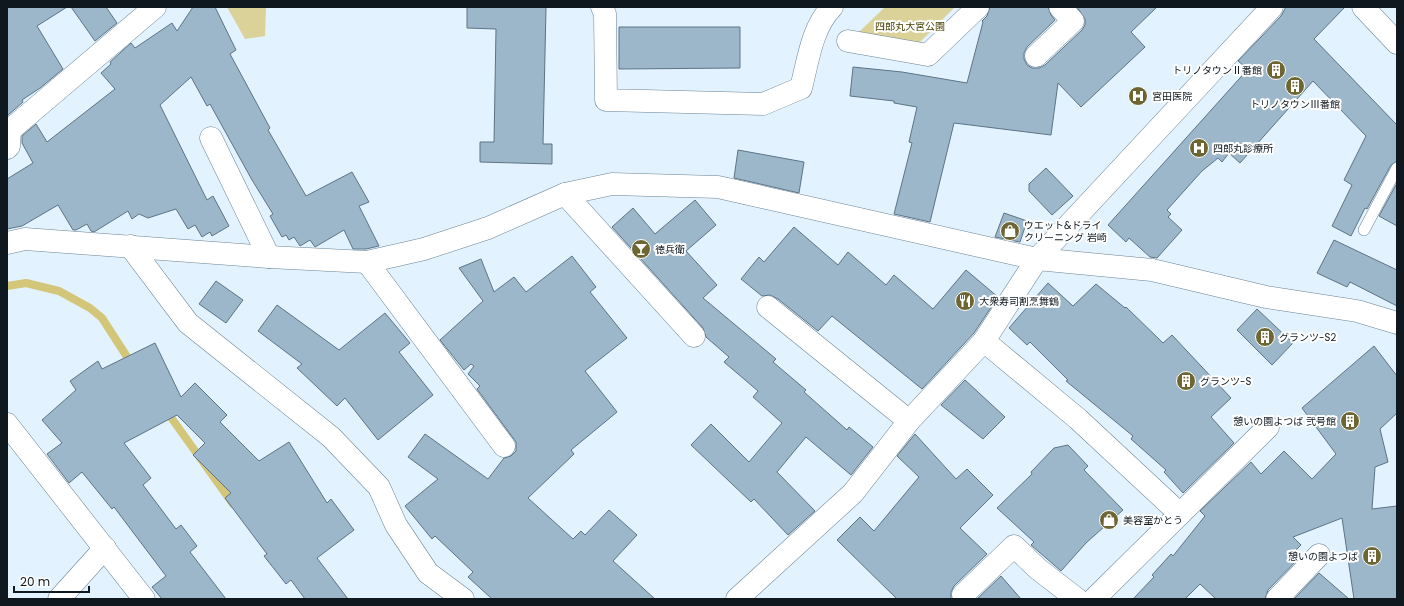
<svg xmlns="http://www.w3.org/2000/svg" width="1404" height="606" viewBox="0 0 1404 606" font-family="Poppins,'Noto Sans JP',sans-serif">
<rect width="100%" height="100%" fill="#e2f2fe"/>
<g fill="#dbd299">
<polygon points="227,7 266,7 265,36 245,39"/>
<polygon points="885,7 955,7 916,46 857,34"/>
</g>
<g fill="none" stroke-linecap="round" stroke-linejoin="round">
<g stroke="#d3c678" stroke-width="8">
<polyline points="7,286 26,283 59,291 90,308 102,318 133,366"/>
<polyline points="165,409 233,504"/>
</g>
</g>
<g fill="#9db7ca" stroke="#5c7486">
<polygon points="7,7 67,7 37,26 63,69 40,88 22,100 23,102 7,116"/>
<polygon points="71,7 106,7 117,23 95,41"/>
<polygon points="193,7 215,7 236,50 230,54 270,128 268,130 306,196 352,172 369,202 359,206 379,246 366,249 353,249 344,230 315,247 310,240 300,246 294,237 289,240 286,235 282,237 270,216 273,214 252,180 210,104 207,106 191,77 160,105 207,200 213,196 229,226 212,236 210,232 202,237 195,225 188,229 176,209 148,218 139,214 132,219 128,211 94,232 91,231 87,224 76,230 73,230 58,205 22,226 7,229 7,179 33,163 22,143 22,136 36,124 47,142 115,89 101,73 111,64 110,62 131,43 135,48 172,23 177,31"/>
<polygon points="467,7 546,7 543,144 552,144 552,164 480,162 480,142 494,142 496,29 467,28"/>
<polygon points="990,7 1048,7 1051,15 1055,20 1027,47 1024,53 1024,59 1027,65 1032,68 1039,68 1045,65 1082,30 1085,25 1085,19 1077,7 1157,7 1131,32 1145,47 1081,107 1058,83 1051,135 954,123 930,222 894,214 912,143 909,142 917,107 894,103 894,101 850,96 853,67 902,72 967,83 983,22 982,21 987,16"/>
<polygon points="1286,7 1345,7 1314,39 1397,125 1397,161 1391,165 1367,209 1365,208 1351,236 1332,226 1352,185 1344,180 1366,136 1313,81 1240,163 1229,153 1222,162 1218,158 1202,171 1167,210 1171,214 1168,217 1182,230 1157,258 1150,257 1129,238 1126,242 1108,225 1248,69 1238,61 1281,16"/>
<polygon points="619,27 740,27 740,68 619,69"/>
<polygon points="738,150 804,162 799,193 734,178"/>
<polygon points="1046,168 1073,196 1052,215 1029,191 1029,184"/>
<polygon points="1397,183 1397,226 1379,216"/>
<polygon points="695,200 716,225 686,251 717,285 703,298 776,359 773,362 806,390 804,392 847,430 849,427 873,447 851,475 806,437 777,472 815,511 788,535 754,499 751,502 691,445 711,424 749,462 782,423 753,397 758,391 724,362 729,357 706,337 703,328 612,227 633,208 655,234"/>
<polygon points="1004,213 1027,221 1020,242 995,237"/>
<polygon points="794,227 838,265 848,252 886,285 894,275 933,309 966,270 998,297 974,333 922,389 832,316 818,331 778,299 770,295 762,296 741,279 759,257 764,262"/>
<polygon points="1334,240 1397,270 1397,306 1350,282 1347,287 1317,273"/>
<polygon points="572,256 596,287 590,292 627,338 585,371 617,412 571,450 574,454 528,498 573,539 581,531 585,535 609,510 637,535 613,561 655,599 492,599 468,577 473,572 435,536 432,539 405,506 438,479 408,457 425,434 488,479 504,458 511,456 516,451 516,442 477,389 480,386 468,374 474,366 471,364 464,370 440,340 483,301 459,268 481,259 494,292 514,277 526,292"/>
<polygon points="216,281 243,300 226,323 199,304"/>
<polygon points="1048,283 1073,306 1096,284 1125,308 1126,307 1163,343 1172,335 1231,398 1211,417 1234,443 1183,493 1164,472 1166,470 1131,439 1133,436 1066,381 1068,380 1030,342 1027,345 1009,328"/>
<polygon points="277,305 339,350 385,313 410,343 399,352 433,395 378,440 345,398 337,406 297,368 302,364 258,331"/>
<polygon points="1257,309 1293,343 1272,365 1237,330"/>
<polygon points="155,343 181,397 195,383 227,415 220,422 259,461 289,442 327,503 331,499 354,530 317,558 348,599 305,599 291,580 286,584 264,556 267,554 225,498 231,493 193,455 205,443 177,415 124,443 151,478 143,485 176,529 181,525 197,546 190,552 226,599 162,599 152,587 166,576 114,507 112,509 82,472 69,483 47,454 62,443 42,420 76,390 70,381 98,361 102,369"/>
<polygon points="1374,346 1397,376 1397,413 1380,429 1388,462 1375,467 1372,509 1397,506 1397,599 1354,599 1342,518 1293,537 1301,545 1294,552 1300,557 1268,590 1265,599 1216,599 1200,584 1185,599 1133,599 1154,577 1152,575 1171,554 1173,556 1205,516 1200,511 1251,462 1261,474 1284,451 1312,479 1336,454 1302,408"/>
<polygon points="965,380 1005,417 983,439 941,405"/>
<polygon points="915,434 956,479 967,469 993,495 960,528 987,554 954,586 951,592 951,599 897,599 837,540 860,517 874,531 919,477 897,456"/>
<polygon points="1068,445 1088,466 1084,470 1123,510 1086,543 1061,571 1031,545 1034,542 997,508 1032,474 1031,472 1054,448"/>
<polygon points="1319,573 1349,599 1294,599"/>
<polygon points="1001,576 1021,599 977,599"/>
</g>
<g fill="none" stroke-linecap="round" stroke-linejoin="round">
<g stroke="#6b8396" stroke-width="12">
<polyline id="service" points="1364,230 1397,168"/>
</g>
<g stroke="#6b8396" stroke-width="23">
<g id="minor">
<path d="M602,7L605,14L606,100L763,104L801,88C808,61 812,27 832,7"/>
<polyline points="848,41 928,55 978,7"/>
<polyline points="1036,56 1073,21 1060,7"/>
<polyline points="211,138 269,257"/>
<polyline points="7,148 9,146 10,130 155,7"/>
<polyline points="565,194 694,336"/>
<polyline points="7,243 25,239 269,257 367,262 424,249 488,228 565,194 612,184 718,187 1037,259 1152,270 1266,297 1357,311 1397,323"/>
<polyline points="130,246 188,323 331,437 379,487 396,525 428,573 463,599"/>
<polyline points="367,262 504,446"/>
<polyline points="768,307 909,421 984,341 1078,419 1180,514"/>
<polyline points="984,341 1037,259 1272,7"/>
<polyline points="7,424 144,599"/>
<polyline points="963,595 1014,546 1038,569 1077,599"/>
<polyline points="59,599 105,548"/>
<polyline points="737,599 853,493 909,421"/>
<polyline points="1094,599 1268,427"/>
<polyline points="1277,599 1319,555"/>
</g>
</g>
<g stroke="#6b8396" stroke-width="23">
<polyline id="tertiary" points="1363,7 1397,43"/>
</g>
<use href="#service" stroke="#fff" stroke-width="11"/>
<use href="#minor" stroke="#fff" stroke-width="22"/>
<use href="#tertiary" stroke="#fff" stroke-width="22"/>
</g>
<defs>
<g id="building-disc" transform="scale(1)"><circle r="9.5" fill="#6e6632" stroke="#fff"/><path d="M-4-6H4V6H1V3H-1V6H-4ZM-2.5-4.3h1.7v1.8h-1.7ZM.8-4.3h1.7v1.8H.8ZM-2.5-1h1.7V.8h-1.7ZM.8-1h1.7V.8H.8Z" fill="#fff"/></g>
<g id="hospital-disc" transform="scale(1)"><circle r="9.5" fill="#6e6632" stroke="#fff"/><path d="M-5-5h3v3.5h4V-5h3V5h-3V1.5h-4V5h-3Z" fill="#fff"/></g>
<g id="shop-disc" transform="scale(1)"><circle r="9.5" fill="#6e6632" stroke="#fff"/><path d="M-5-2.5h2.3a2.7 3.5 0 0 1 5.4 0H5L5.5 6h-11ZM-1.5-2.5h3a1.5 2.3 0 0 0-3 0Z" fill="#fff"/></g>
<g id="bar-disc" transform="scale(1)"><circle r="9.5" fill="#6e6632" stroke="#fff"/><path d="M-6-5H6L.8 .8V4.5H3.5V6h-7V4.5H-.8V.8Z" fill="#fff"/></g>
<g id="restaurant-disc" transform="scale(1)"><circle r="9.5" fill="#6e6632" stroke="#fff"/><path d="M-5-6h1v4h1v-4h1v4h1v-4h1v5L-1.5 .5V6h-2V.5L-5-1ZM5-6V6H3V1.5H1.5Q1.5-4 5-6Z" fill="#fff"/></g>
</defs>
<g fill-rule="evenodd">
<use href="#building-disc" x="1276" y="70"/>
<use href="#building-disc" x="1295" y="86"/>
<use href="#hospital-disc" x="1138" y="96"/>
<use href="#hospital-disc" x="1199" y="148"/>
<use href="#shop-disc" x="1010" y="231"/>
<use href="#bar-disc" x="641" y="249"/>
<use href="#restaurant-disc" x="965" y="301"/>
<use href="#building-disc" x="1265" y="337"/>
<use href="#building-disc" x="1186" y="381"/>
<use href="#building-disc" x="1350" y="421"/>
<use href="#shop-disc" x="1109" y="520"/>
<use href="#building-disc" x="1372" y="556"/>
</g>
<g text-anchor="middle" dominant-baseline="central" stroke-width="4" stroke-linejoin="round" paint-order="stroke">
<g font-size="10" fill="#494000" stroke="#fff">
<text x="910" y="26">四郎丸大宮公園</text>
</g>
<g font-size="10" fill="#0f181f" stroke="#fff" text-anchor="start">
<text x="1262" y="70" text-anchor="end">トリノタウンⅡ番館</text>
<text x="1152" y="96">宮田医院</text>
<text x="1295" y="104" text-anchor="middle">トリノタウンⅢ番館</text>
<text x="1213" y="148">四郎丸診療所</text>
<text x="1024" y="225">ウエット&amp;ドライ<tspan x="1024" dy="12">クリーニング 岩崎</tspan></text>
<text x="655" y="249">徳兵衛</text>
<text x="979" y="301">大衆寿司割烹舞鶴</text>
<text x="1279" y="337">グランツ-S2</text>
<text x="1200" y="381">グランツ-S</text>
<text x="1336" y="421" text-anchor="end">憩いの園よつば 弐号館</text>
<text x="1123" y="520">美容室かとう</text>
<text x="1358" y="556" text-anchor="end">憩いの園よつば</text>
</g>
</g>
<rect width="1404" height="606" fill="none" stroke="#0f181f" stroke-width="16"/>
<path d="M14 586v6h75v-6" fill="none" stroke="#0f181f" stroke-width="2"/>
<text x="20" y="586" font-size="12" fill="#0f181f" stroke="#ffffff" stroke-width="3" paint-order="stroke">20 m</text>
</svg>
